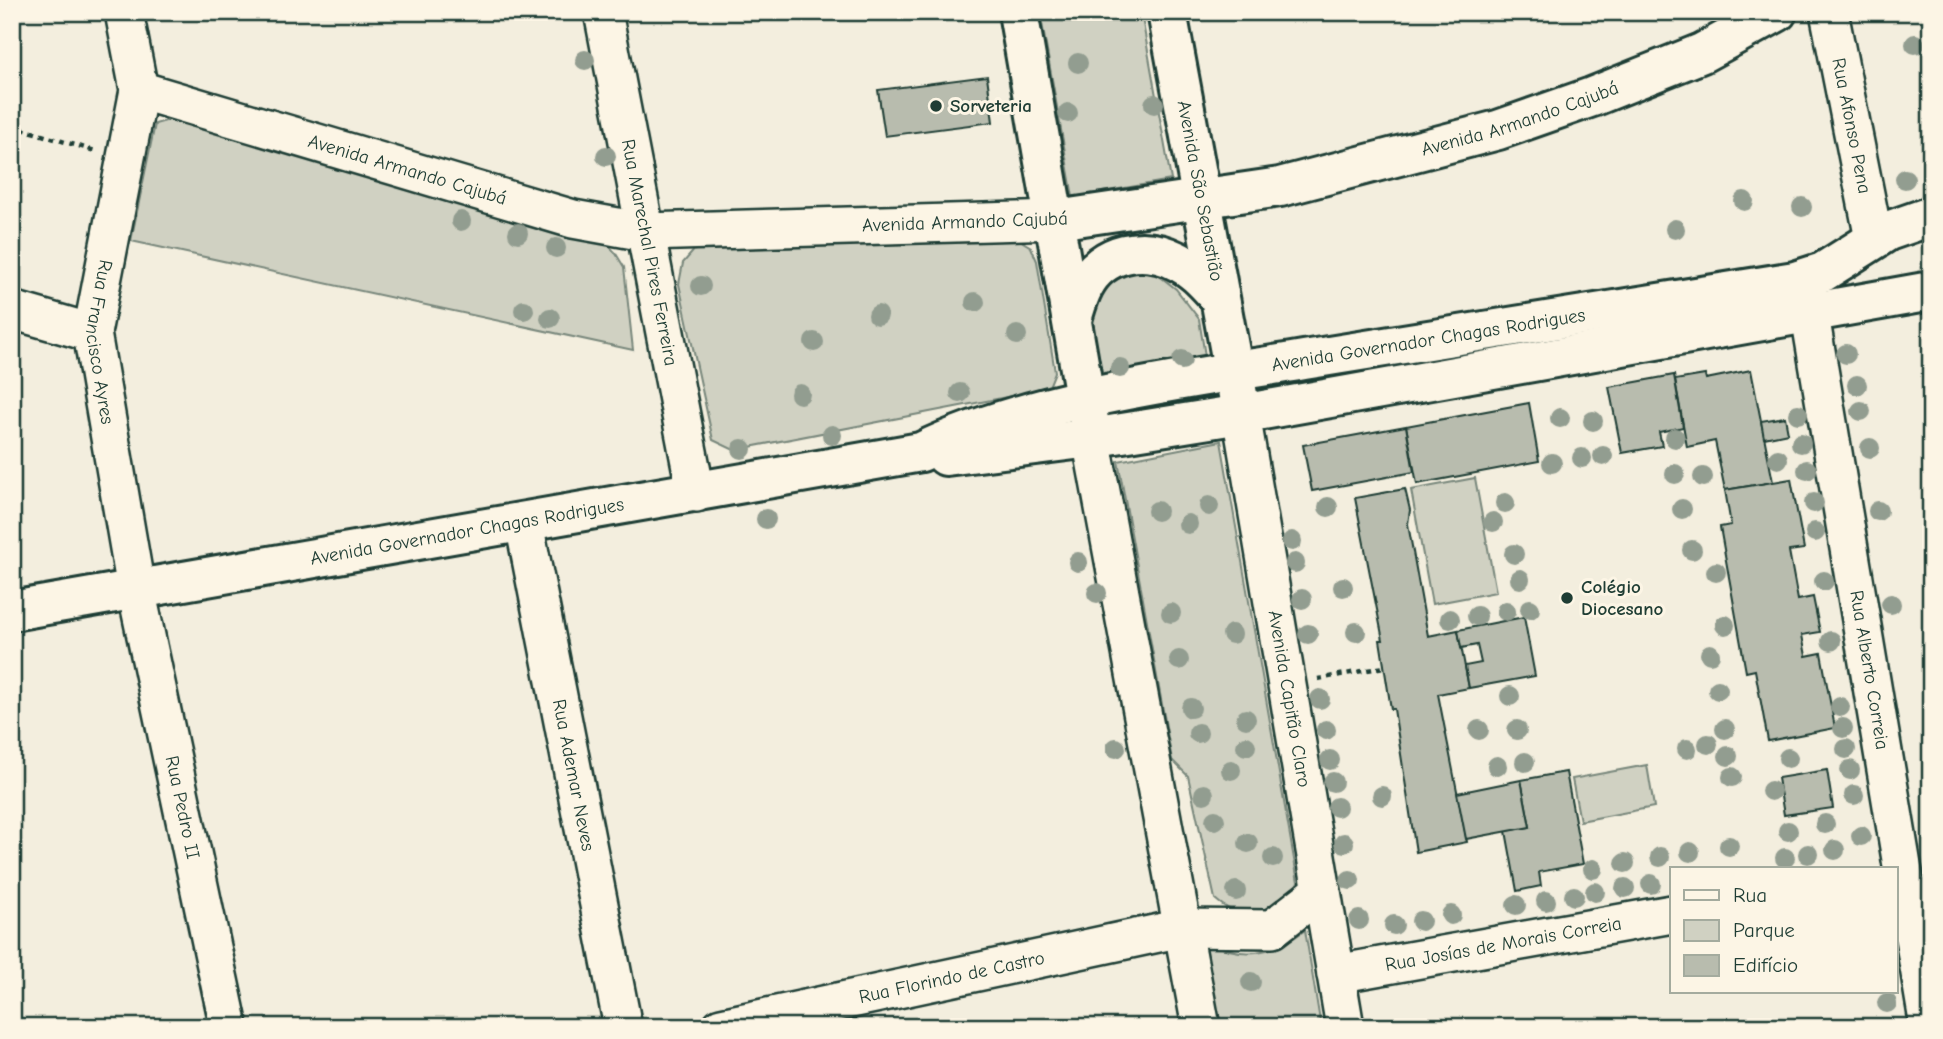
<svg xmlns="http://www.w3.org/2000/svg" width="1943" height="1039" viewBox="0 0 1943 1039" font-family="'Comic Neue',sans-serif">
<rect width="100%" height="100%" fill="#f3eede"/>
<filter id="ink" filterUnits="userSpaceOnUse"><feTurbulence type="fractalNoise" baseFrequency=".0143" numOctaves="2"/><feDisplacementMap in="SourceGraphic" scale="14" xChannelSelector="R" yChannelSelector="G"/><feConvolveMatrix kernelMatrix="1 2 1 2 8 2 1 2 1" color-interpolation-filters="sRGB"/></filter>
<g filter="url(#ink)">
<g fill="#d0d1c2" stroke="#78877b" stroke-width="2">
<polygon points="1040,12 1141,12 1171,180 1073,197"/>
<polygon points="180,117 603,240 615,252 624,267 633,350 131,241 155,124"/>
<polygon points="1018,239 1031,247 1037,261 1055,372 1048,389 734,450 713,440 679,284 683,263 696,248"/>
<path d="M1125,270L1153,271L1176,289L1199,319L1206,362L1101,384C1095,355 1080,311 1101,285C1107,279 1118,274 1125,270Z"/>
<path d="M1221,441L1298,882C1281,916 1244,925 1215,899L1188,776L1172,760L1118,461Z"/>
<polygon points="1475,478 1496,592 1432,604 1411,490"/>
<polygon points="1647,765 1654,807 1580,821 1572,779"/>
<path d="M1305,930L1321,1027H1220L1204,941C1242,959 1272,956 1305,930Z"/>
</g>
<g fill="#b8bcae" stroke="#1f3d34" stroke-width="2">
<polygon points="987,76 993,122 885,136 878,90"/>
<polygon points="1751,370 1773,482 1725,490 1715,441 1687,447 1675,380 1705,375 1706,379"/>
<polygon points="1674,375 1683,427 1659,432 1662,446 1622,453 1609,387"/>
<polygon points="1529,403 1539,461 1417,484 1406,426"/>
<polygon points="1785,417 1788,433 1764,438 1761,421"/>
<polygon points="1406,426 1414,472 1312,491 1303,445"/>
<polygon points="1791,479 1804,549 1789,551 1798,600 1813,597 1820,632 1802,635 1806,656 1821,653 1835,728 1768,741 1755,670 1746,672 1720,527 1731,525 1725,490"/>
<polygon points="1405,489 1410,510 1408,524 1428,636 1458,630 1469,688 1438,694 1467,842 1416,852 1394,709 1391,709 1380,640 1383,640 1355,498"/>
<polygon points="1524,617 1535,676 1469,688 1465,666 1481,663 1477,645 1461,648 1458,630"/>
<polygon points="1827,770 1833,808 1784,815 1778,778"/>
<polygon points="1566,772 1583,864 1539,872 1541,886 1517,891 1506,831 1530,827 1521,780"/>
<polygon points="1521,780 1530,827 1466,839 1457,793"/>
</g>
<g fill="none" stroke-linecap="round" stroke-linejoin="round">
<g stroke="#1f3d34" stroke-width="42">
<g id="minor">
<path id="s1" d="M124,12L139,90L92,333L136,589L229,1027"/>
<path id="s2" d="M603,12L696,493"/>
<path id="s3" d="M1829,12L1874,239"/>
<path id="s4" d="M139,90L573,219L645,232L1056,220"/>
<polyline points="12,310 92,333"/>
<path id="s5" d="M1810,315L1929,1027"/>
<path id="s6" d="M1241,414L1345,1027"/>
<polyline points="1091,438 1201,1027"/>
<path id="s7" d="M524,523L623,1027"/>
<path id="s8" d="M1336,974L1672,914"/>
<path id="s9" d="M721,1027L1182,928L1272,929L1321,891"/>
</g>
</g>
<g stroke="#1f3d34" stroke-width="44">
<g id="major">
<polyline points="1018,12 1090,426"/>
<path id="s10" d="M1167,12L1238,395"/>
<path id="s11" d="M1056,220L1280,187L1498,130L1592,97L1702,53L1777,12"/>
<path d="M1073,316C1076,306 1079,295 1084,286C1102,251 1144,244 1177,261C1194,269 1206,283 1218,296"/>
<polyline points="946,456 1091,438 1241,414 1931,291"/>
<path id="s12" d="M12,611L921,452C1029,399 1184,380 1304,360C1468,334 1631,307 1795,281L1823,272L1888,231L1931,216"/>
</g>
</g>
<g stroke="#1f3d34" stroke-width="4.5" stroke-dasharray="5 5" stroke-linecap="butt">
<polyline points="12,126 95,151"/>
<polyline points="1318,679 1384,667"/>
</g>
<use href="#minor" stroke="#fcf5e5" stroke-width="37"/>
<use href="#major" stroke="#fcf5e5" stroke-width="38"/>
</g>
<g fill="#929d90">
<circle cx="1915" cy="44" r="10"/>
<circle cx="585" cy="60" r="10"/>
<circle cx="1078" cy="63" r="10"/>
<circle cx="1154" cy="104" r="10"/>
<circle cx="1068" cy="113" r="10"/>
<circle cx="606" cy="156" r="10"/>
<circle cx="1905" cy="179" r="10"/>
<circle cx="1744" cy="201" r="10"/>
<circle cx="1802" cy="207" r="10"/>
<circle cx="461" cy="221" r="10"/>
<circle cx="1675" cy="229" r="10"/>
<circle cx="518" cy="233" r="10"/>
<circle cx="556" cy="248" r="10"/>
<circle cx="701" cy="286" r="10"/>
<circle cx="975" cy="302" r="10"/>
<circle cx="524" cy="310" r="10"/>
<circle cx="878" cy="315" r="10"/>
<circle cx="550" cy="318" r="10"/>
<circle cx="1017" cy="335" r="10"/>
<circle cx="814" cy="342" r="10"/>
<circle cx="1846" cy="354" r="10"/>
<circle cx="1182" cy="360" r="10"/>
<circle cx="1120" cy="368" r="10"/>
<circle cx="1857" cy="385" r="10"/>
<circle cx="960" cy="393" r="10"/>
<circle cx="800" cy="394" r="10"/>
<circle cx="1861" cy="411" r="10"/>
<circle cx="1798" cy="414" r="10"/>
<circle cx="1560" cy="418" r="10"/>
<circle cx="1593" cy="421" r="10"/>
<circle cx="832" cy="435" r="10"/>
<circle cx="1675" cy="438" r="10"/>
<circle cx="1801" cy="443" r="10"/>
<circle cx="1870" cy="448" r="10"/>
<circle cx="742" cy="449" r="10"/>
<circle cx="1603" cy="456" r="10"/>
<circle cx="1582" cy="458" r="10"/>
<circle cx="1778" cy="459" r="10"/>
<circle cx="1552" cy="463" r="10"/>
<circle cx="1807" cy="470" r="10"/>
<circle cx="1675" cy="474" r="10"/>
<circle cx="1703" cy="477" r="10"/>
<circle cx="1505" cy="503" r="10"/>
<circle cx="1814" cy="503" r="10"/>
<circle cx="1209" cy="506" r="10"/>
<circle cx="1328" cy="507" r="10"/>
<circle cx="1682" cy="509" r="10"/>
<circle cx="1157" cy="511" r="10"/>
<circle cx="1878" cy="511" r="10"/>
<circle cx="766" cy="519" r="10"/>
<circle cx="1493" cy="522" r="10"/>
<circle cx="1188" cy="524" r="10"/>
<circle cx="1815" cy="532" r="10"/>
<circle cx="1292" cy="541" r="10"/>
<circle cx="1692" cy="550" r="10"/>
<circle cx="1514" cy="554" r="10"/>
<circle cx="1078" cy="562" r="10"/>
<circle cx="1295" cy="563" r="10"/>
<circle cx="1716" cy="572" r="10"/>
<circle cx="1520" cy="579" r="10"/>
<circle cx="1824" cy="581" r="10"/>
<circle cx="1343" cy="587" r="10"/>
<circle cx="1097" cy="593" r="10"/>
<circle cx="1302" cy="599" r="10"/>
<circle cx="1891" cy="604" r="10"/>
<circle cx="1530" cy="609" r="10"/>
<circle cx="1506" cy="611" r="10"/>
<circle cx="1171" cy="613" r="10"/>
<circle cx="1477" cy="616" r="10"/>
<circle cx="1450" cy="619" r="10"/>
<circle cx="1725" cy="625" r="10"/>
<circle cx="1356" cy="632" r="10"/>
<circle cx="1232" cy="634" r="10"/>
<circle cx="1308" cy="634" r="10"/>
<circle cx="1831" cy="641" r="10"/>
<circle cx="1710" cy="654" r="10"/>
<circle cx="1179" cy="660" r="10"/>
<circle cx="1718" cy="690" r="10"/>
<circle cx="1510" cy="696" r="10"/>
<circle cx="1320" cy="699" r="10"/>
<circle cx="1840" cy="707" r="10"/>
<circle cx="1191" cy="708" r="10"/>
<circle cx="1246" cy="719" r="10"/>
<circle cx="1843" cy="728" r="10"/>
<circle cx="1725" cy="729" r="10"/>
<circle cx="1326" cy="730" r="10"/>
<circle cx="1479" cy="730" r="10"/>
<circle cx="1517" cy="730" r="10"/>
<circle cx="1198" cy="733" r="10"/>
<circle cx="1708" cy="744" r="10"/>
<circle cx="1246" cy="746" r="10"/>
<circle cx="1116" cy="748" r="10"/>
<circle cx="1687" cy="749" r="10"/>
<circle cx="1846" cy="749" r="10"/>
<circle cx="1728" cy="756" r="10"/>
<circle cx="1788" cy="758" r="10"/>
<circle cx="1330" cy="760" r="10"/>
<circle cx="1525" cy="762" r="10"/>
<circle cx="1497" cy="766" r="10"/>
<circle cx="1231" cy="770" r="10"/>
<circle cx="1850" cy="770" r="10"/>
<circle cx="1732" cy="777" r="10"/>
<circle cx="1333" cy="782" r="10"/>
<circle cx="1771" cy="791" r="10"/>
<circle cx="1204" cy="794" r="10"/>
<circle cx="1854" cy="795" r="10"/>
<circle cx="1382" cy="796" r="10"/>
<circle cx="1337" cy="807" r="10"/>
<circle cx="1215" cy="820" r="10"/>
<circle cx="1825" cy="824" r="10"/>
<circle cx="1788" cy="831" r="10"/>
<circle cx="1861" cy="836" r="10"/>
<circle cx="1248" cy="843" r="10"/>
<circle cx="1344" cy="843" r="10"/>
<circle cx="1729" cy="846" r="10"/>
<circle cx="1835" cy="850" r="10"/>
<circle cx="1690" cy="852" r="10"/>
<circle cx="1808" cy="854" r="10"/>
<circle cx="1660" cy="857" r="10"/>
<circle cx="1273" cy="858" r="10"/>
<circle cx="1785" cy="858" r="10"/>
<circle cx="1625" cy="863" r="10"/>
<circle cx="1593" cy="869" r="10"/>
<circle cx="1350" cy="880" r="10"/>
<circle cx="1651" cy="884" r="10"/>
<circle cx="1625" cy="888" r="10"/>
<circle cx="1236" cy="891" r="10"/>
<circle cx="1595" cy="892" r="10"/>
<circle cx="1574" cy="896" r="10"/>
<circle cx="1546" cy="901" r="10"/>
<circle cx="1516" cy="905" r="10"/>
<circle cx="1451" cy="915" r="10"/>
<circle cx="1359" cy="920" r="10"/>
<circle cx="1421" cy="921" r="10"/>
<circle cx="1394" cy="925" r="10"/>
<circle cx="1251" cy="982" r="10"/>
<circle cx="1887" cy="1003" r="10"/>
</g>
</g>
<g fill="#1f3d34" stroke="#fcf5e5" stroke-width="2.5">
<circle cx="936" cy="106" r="7"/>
<circle cx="1567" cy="598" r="7"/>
</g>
<g text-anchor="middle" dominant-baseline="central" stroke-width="6" stroke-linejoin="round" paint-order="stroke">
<g font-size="19" font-weight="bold" fill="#1f3d34" stroke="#fcf5e5" text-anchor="start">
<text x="950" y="106">Sorveteria</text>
<text x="1581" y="587">Colégio<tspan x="1581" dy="22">Diocesano</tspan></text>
</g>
<g font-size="19" fill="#1f3d34" stroke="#fcf5e5">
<text stroke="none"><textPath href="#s11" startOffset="476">Avenida Armando Cajubá</textPath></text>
<text stroke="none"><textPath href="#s3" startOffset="116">Rua Afonso Pena</textPath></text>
<text stroke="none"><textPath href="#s4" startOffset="280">Avenida Armando Cajubá</textPath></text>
<text stroke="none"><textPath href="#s10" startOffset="182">Avenida São Sebastião</textPath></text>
<text transform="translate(965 222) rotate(-2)">Avenida Armando Cajubá</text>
<text stroke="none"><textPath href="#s2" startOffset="245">Rua Marechal Pires Ferreira</textPath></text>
<text stroke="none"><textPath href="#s12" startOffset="1444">Avenida Governador Chagas Rodrigues</textPath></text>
<text stroke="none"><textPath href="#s1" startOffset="336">Rua Francisco Ayres</textPath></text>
<text stroke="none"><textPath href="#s12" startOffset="462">Avenida Governador Chagas Rodrigues</textPath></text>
<text stroke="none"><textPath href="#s5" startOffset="360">Rua Alberto Correia</textPath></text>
<text stroke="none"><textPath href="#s6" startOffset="289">Avenida Capitão Claro</textPath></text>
<text stroke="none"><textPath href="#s7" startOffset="257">Rua Ademar Neves</textPath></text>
<text stroke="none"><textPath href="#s1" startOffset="810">Rua Pedro II</textPath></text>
<text stroke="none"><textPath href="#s8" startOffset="170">Rua Josías de Morais Correia</textPath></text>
<text stroke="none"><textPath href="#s9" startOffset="236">Rua Florindo de Castro</textPath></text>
</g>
</g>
<rect width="1943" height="1039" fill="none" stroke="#fcf5e5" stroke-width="42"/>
<rect x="21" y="21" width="1901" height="997" fill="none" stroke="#1f3d34" stroke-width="2.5" filter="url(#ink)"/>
<rect x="1670" y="867" width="228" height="126" fill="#fcf5e5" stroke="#a4ab9e" stroke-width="2"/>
<rect x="1684" y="890" width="35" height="10" fill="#fcf5e5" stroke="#a4ab9e" stroke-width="2"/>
<text x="1733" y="902" font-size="21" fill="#1f3d34">Rua</text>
<rect x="1684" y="920" width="35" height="21" fill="#d0d1c2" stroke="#a4ab9e" stroke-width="2"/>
<text x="1733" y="937" font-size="21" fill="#1f3d34">Parque</text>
<rect x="1684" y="955" width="35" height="21" fill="#b8bcae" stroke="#a4ab9e" stroke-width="2"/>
<text x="1733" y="972" font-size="21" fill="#1f3d34">Edifício</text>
</svg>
